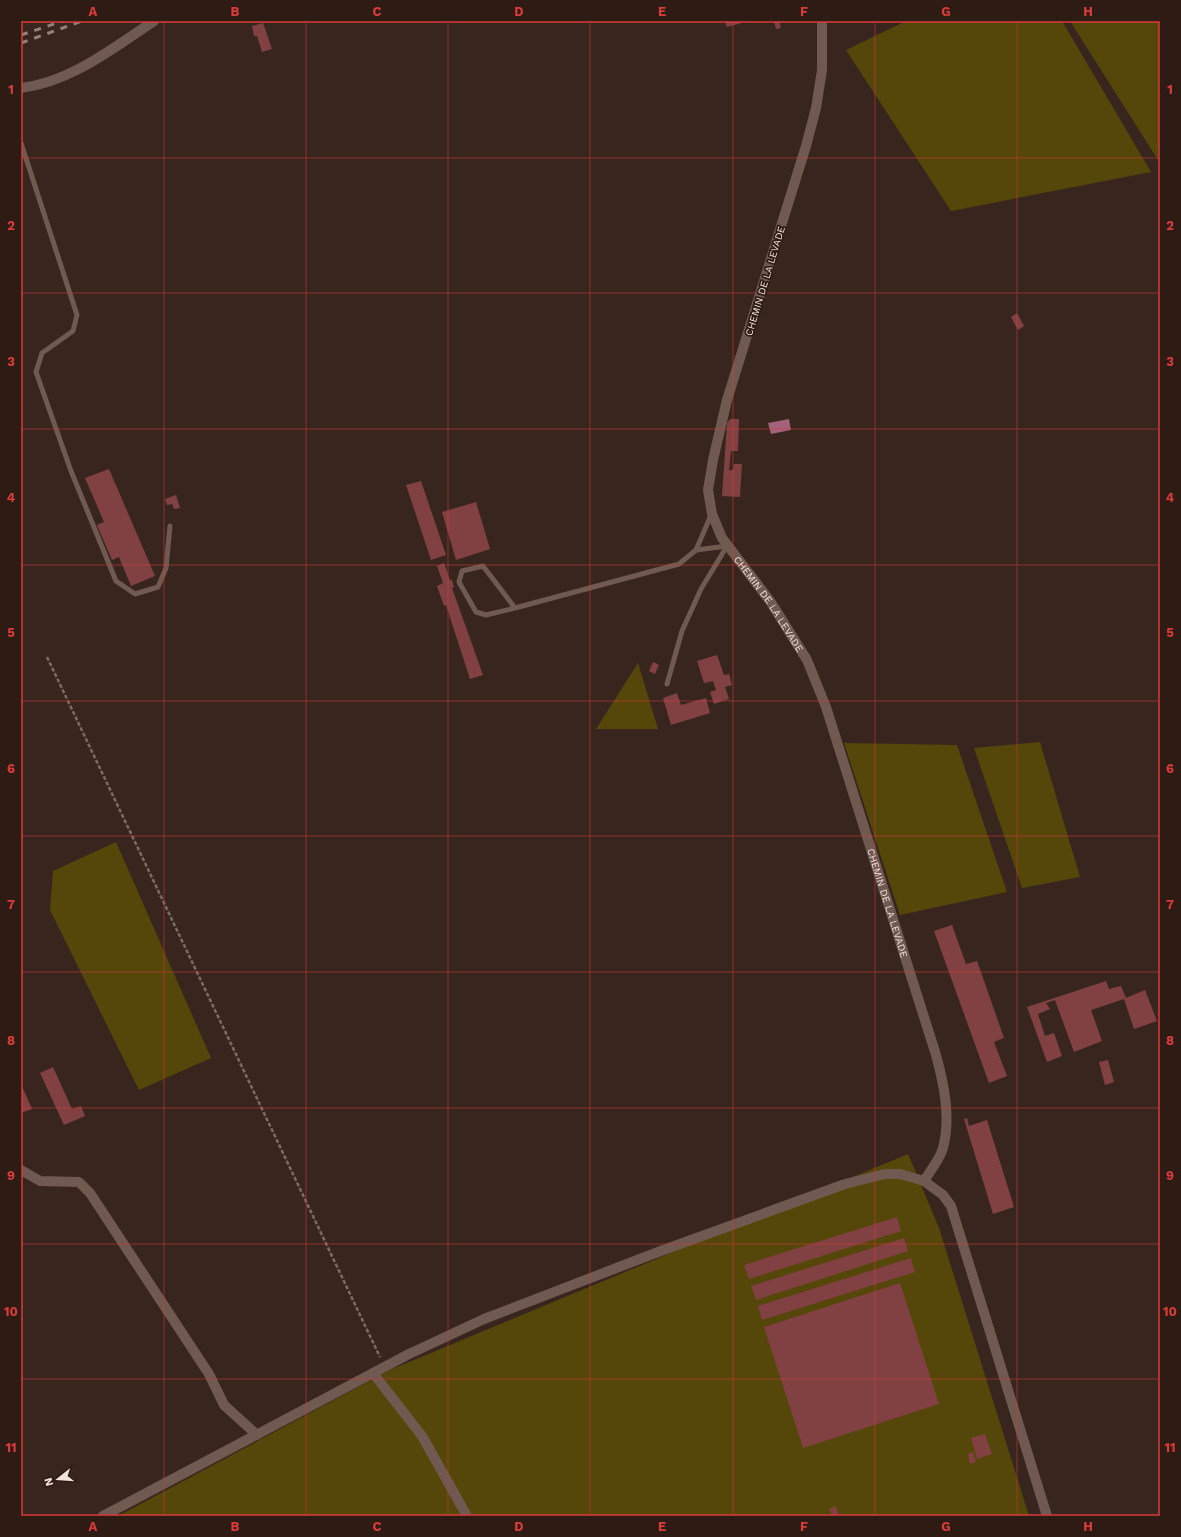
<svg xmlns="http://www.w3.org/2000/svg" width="1181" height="1537" viewBox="0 0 1181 1537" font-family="'Work Sans',sans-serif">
<rect width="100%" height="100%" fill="#38261e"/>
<g fill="#554609">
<polygon points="906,21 1062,21 1151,172 951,211 846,50"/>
<polygon points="1070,21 1160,21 1160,163"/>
<polygon points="638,663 658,729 596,729"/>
<polygon points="1040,742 1080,877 1022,888 974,748"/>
<polygon points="844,743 957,745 1007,892 900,915"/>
<polygon points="116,842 211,1058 139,1090 50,910 53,871"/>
<polygon points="908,1154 939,1228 1029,1516 118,1516 390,1370"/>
</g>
<polygon fill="#a2627b" points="789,419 791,430 771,434 768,423"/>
<g fill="#814142">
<polygon points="725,21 749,21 727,27"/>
<polygon points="774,21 779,21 781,28 776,29"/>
<polygon points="263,23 272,49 262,52 257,36 254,36 252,26"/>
<polygon points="1017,313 1024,326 1018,330 1011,317"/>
<polygon points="730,419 739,419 738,451 731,451 729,470 733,470 734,464 742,464 740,497 722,496 727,423"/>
<polygon points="109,469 155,576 131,586 119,557 112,560 97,525 104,522 85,478"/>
<polygon points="421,481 446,555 431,560 406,485"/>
<polygon points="176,495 180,508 174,509 172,504 167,505 165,499"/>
<polygon points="476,502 490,549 456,560 442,512"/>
<polygon points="444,563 450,580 452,580 454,587 452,588 483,675 470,679 446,605 444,606 437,586 443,583 437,566"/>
<polygon points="717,655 724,675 729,674 732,685 725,687 729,699 714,704 710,692 716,690 713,681 704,683 697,661"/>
<polygon points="653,662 659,665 655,674 649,671"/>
<polygon points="677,693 681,705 706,698 710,713 671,725 663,698"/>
<polygon points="952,925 966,964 977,961 1004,1038 994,1042 1007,1076 989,1083 934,931"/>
<polygon points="1106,981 1109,989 1121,986 1126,998 1145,990 1157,1021 1134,1029 1124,999 1091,1010 1102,1041 1074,1052 1055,1000 1046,1003 1050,1009 1038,1014 1045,1036 1054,1033 1062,1056 1047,1062 1027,1007"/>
<polygon points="1108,1060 1114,1082 1105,1085 1099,1062"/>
<polygon points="53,1067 72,1109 81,1106 85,1116 64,1125 40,1073"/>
<polygon points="21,1084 32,1109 21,1113"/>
<polygon points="967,1118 969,1126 987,1120 1014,1207 993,1214 964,1119"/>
<polygon points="897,1217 901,1231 749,1279 744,1265"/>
<polygon points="904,1238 908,1251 756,1300 751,1286"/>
<polygon points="911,1258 915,1272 762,1320 758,1306"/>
<polygon points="900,1283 939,1404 803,1448 764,1327"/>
<polygon points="985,1434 992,1454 977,1459 971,1438"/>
<polygon points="973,1452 976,1462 970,1464 968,1454"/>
<polygon points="836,1506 839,1516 832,1516 829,1509"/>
</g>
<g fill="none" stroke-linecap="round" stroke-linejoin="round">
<polyline stroke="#7b6b64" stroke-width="2.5" stroke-dasharray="4 2" stroke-linecap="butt" points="47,657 380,1357"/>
<g stroke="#6f5950" stroke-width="5">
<polyline points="21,143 77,315 73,331 42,353 36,372 71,471 116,581 135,594 158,587 166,568 170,526"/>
<polyline points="696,550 727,546"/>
<polyline points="515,608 483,566 462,571 459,582 476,612 486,615 515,608 679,564 696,550 711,515"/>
<polyline points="667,684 682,631 701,589 727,546"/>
</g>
<g stroke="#6f5950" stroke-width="10">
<path id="s1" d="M822,21V70L816,108L806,146L727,400L713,460L708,490L712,514L722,538L770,601L807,660L826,707L936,1055C944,1084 951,1118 943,1148C940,1159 930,1171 924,1181"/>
<path d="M21,88C71,82 113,48 154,21"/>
<polyline points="21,1170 40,1181 79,1182 90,1193 209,1374 224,1405 257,1435"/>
<polyline points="373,1373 422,1436 467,1516"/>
<polyline points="103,1516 409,1354 484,1319 658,1252 845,1184 885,1174 900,1174 924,1181 943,1195 951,1206 1047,1516"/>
</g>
<g stroke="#92827b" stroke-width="3" stroke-dasharray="7 7" stroke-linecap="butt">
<polyline points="21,35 63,21"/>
<polyline points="21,43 82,21"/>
</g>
</g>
<path fill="none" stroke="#d83b3a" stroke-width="1" stroke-opacity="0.55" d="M164,21V1516M306,21V1516M448,21V1516M590,21V1516M733,21V1516M875,21V1516M1017,21V1516M21,158H1160M21,293H1160M21,429H1160M21,565H1160M21,701H1160M21,836H1160M21,972H1160M21,1108H1160M21,1244H1160M21,1379H1160"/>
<g text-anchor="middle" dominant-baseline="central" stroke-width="3.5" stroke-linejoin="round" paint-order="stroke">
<g font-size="10" fill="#efe2dc" stroke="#2e1c14">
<text transform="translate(765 281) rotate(-73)">CHEMIN DE LA LEVADE</text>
<text stroke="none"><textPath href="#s1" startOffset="616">CHEMIN DE LA LEVADE</textPath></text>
<text stroke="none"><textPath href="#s1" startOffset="940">CHEMIN DE LA LEVADE</textPath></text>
</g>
</g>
<rect width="1181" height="1537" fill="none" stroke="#2e1c14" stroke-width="44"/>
<g transform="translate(58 1479) rotate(253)" stroke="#2e1c14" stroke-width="3" paint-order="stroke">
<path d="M0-3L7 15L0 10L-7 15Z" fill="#efe2dc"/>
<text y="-6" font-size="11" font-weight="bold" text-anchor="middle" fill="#efe2dc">N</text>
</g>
<rect x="22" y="22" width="1137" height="1493" fill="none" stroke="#d83b3a" stroke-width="1.5"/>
<g font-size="13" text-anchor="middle" font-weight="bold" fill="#d83b3a">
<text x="93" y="16">A</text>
<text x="235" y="16">B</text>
<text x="377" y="16">C</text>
<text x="519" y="16">D</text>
<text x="662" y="16">E</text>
<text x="804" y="16">F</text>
<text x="946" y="16">G</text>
<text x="1088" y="16">H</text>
<text x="11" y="94">1</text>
<text x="1170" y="94">1</text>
<text x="11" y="230">2</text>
<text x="1170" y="230">2</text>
<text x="11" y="366">3</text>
<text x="1170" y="366">3</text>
<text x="11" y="502">4</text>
<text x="1170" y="502">4</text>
<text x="11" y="637">5</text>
<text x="1170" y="637">5</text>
<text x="11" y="773">6</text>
<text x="1170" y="773">6</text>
<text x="11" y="909">7</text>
<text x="1170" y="909">7</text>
<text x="11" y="1045">8</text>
<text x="1170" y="1045">8</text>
<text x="11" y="1180">9</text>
<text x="1170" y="1180">9</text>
<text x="11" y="1316">10</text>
<text x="1170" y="1316">10</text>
<text x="11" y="1452">11</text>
<text x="1170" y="1452">11</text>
<text x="93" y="1531">A</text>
<text x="235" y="1531">B</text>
<text x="377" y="1531">C</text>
<text x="519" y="1531">D</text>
<text x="662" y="1531">E</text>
<text x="804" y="1531">F</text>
<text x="946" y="1531">G</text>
<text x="1088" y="1531">H</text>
</g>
</svg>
